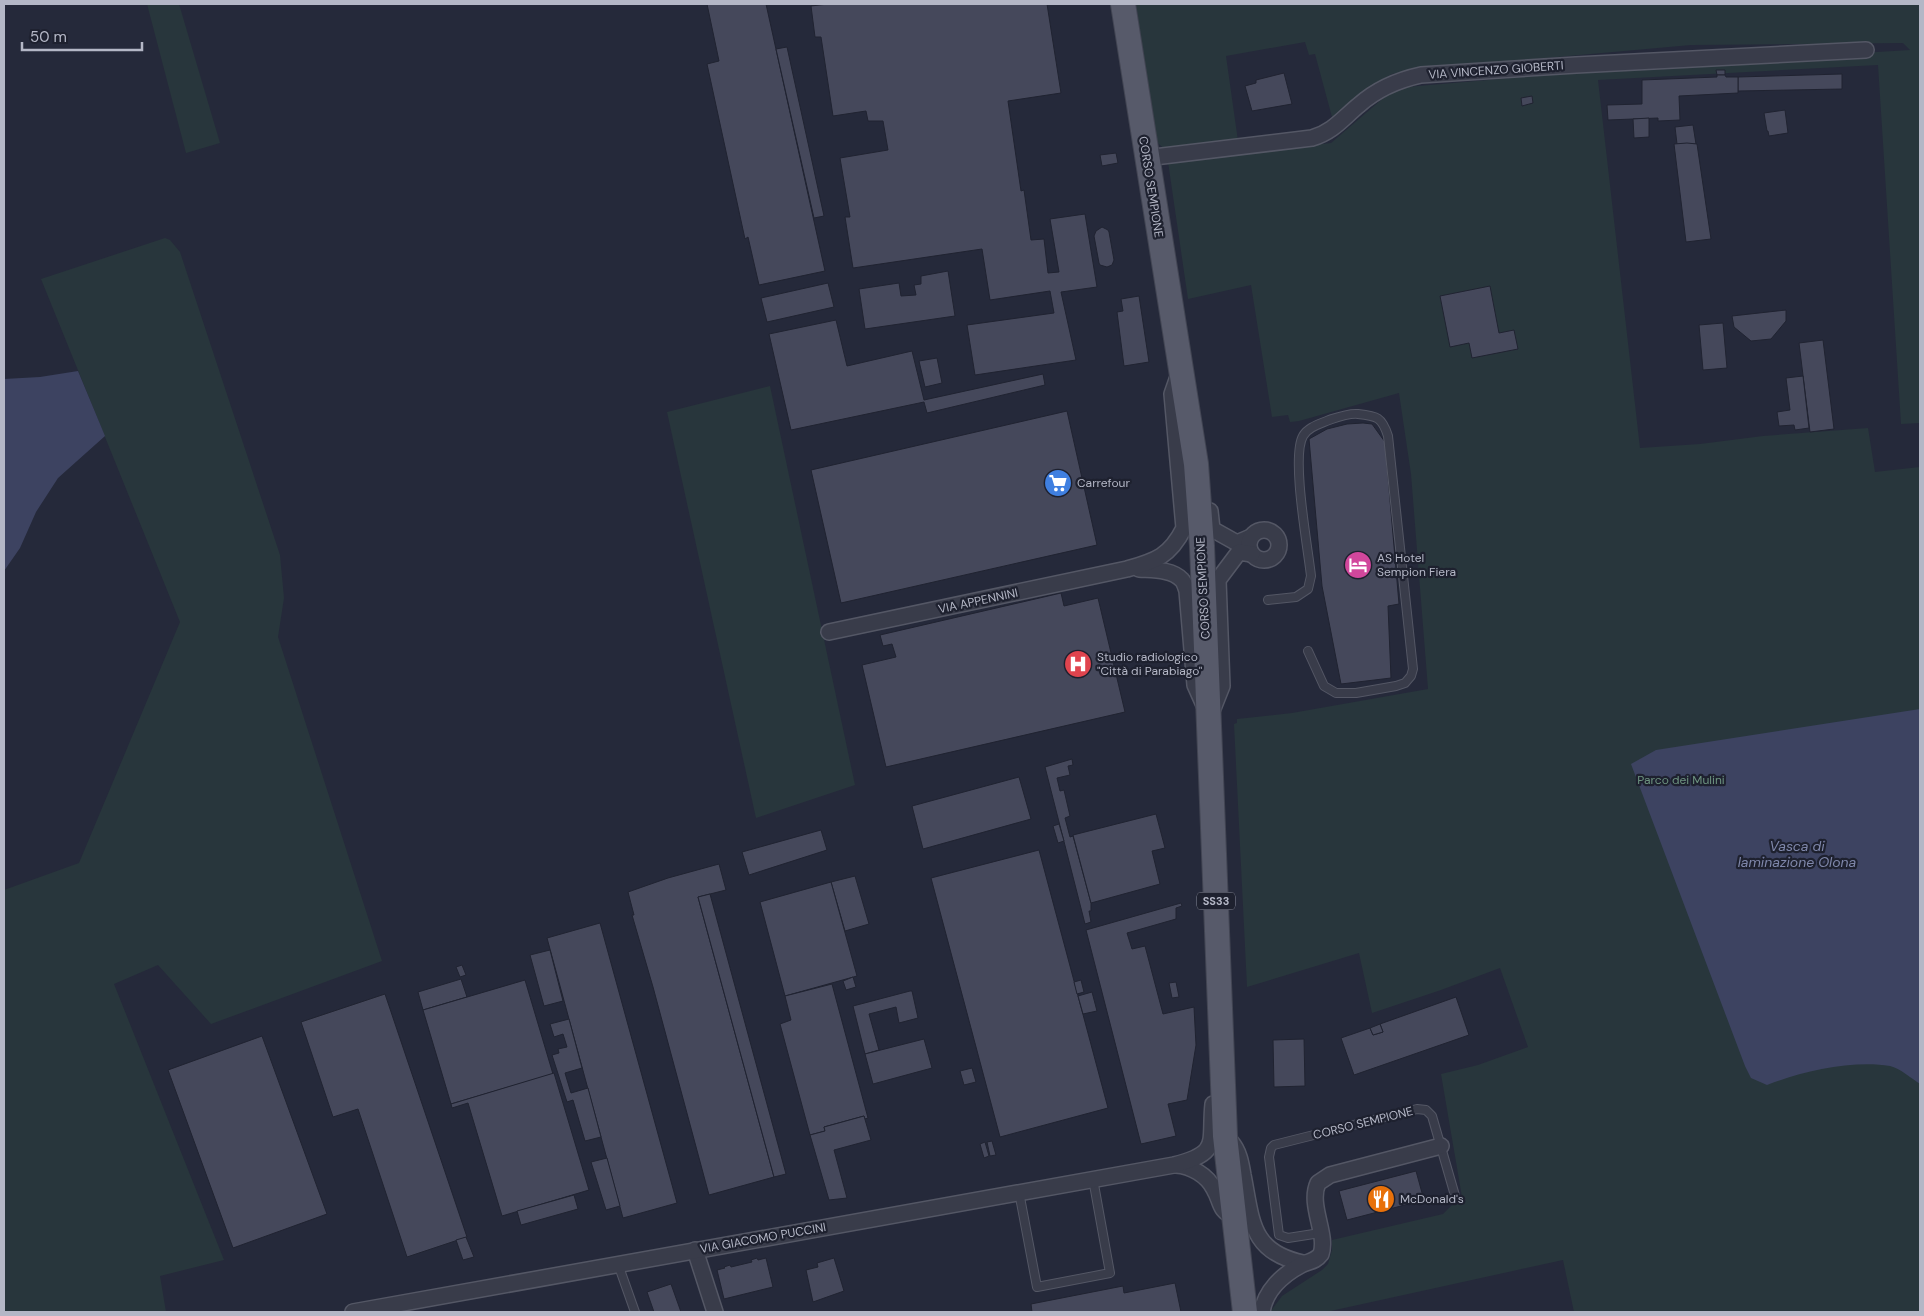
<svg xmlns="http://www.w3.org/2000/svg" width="1924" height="1316" viewBox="0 0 1924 1316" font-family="'DM Sans',sans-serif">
<rect width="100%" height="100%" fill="#25293a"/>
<g fill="#28363c">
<polygon points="147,4 179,4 220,143 186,153"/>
<polygon points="1136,4 1920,4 1920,423 1901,424 1878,65 1598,80 1640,448 1700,444 1763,436 1868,428 1875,472 1920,467 1920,1312 1574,1312 1563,1260 1326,1312 1270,1312 1282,1296 1322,1270 1328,1264 1332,1250 1332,1240 1443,1214 1452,1205 1463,1203 1441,1074 1478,1065 1528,1047 1500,968 1441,990 1372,1013 1359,953 1247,987 1234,724 1237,723 1237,719 1292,713 1428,689 1411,474 1399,393 1299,421 1290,422 1288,415 1272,417 1251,285 1188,299 1168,162 1331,143 1395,88 1663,65 1910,50 1903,43 1691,45 1414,70 1392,74 1379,82 1355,103 1332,117 1315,54 1309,55 1305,42 1226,56 1238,141 1164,149 1158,143 1154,131"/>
<polygon points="165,238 170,240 180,252 280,555 284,598 278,637 382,961 211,1024 158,965 114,984 224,1260 160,1276 166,1312 4,1312 4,890 79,863 180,622 41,279"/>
<polygon points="770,386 855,785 756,818 667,412"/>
</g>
<g fill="#3d4361">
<polygon points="78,371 105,436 58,478 36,512 20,548 4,571 4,379 40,377"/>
<path d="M1920,709V1084C1912,1079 1900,1068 1890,1066C1853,1060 1802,1071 1767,1085L1751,1078L1745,1066L1631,764L1656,750Z"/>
</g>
<g fill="#45485b" stroke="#202331">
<polygon points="707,4 766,4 825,271 759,285 748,237 745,239 707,64 719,61"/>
<polygon points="828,4 1047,4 1061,93 1008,101 1021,191 1024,190 1031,240 1044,239 1048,273 1059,272 1050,219 1085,214 1097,287 1061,292 1076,360 975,375 967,325 1054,313 1050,291 990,300 982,249 853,268 845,217 850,217 840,158 888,150 883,121 868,121 866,111 833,116 821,37 815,37 811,6"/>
<polygon points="787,47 824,216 814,218 776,49"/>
<polygon points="1716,70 1725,70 1725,75 1717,75"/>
<polygon points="1284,73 1292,104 1252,111 1245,86 1256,83 1256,80"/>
<polygon points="1842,74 1842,89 1738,91 1738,77"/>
<polygon points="1717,75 1725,75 1726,77 1738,77 1738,93 1679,96 1680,120 1658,121 1658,118 1608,120 1607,105 1642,104 1642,80 1717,77"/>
<polygon points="1532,96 1533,103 1522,106 1521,98"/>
<polygon points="1785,110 1788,133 1769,136 1768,131 1767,131 1764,113"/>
<polygon points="1649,118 1649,137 1634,138 1633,119"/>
<polygon points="1693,125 1696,144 1677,144 1675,127"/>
<polygon points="1687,143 1697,144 1711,239 1686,242 1674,144"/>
<polygon points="1116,153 1118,163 1102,166 1100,155"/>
<polygon points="1102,227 1108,230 1109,232 1114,260 1112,265 1107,267 1100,265 1099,263 1094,236 1096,231"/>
<polygon points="948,271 955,316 865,329 859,289 899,283 901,296 916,295 914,285 921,284 921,276"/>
<polygon points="828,283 834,307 767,322 761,298"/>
<polygon points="1490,286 1499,333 1514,330 1518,349 1472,358 1469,343 1450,347 1440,296"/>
<polygon points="1139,296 1149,362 1124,366 1117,312 1123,311 1121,299"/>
<polygon points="1786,310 1786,321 1771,339 1751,341 1734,327 1732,316"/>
<polygon points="836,320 847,366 912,351 924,400 1043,374 1045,385 927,413 924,402 791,430 769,334"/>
<polygon points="1723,323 1727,368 1703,370 1699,325"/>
<polygon points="1823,340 1834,429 1810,432 1799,343"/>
<polygon points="937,358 942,383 925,387 919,361"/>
<polygon points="1803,376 1809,428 1795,430 1794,425 1779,426 1777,412 1790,410 1786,378"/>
<polygon points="1067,411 1097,545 841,603 811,470"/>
<polygon points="1363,423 1372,424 1385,442 1399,604 1388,606 1391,678 1341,684 1322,586 1309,439 1327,429 1347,424"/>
<polygon points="1061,593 1064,606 1098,598 1125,712 886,767 862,665 896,657 892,644 883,646 880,635"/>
<polygon points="1072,759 1073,765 1068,766 1070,775 1057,778 1060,791 1064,790 1070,816 1065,818 1070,837 1073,836 1091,903 1091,911 1089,911 1091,922 1085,924 1045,767"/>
<polygon points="1019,777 1031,819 923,849 912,806"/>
<polygon points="1156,814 1165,848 1152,851 1160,884 1091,903 1073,835"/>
<polygon points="1059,824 1064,841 1058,843 1053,826"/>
<polygon points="821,830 827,850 749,875 742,852"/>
<polygon points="1039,850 1108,1108 1000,1137 931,878"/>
<polygon points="719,864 726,890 698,897 774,1177 709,1195 653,987 632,915 634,915 628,892 668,878"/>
<polygon points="855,876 869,924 845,931 831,882"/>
<polygon points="831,882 857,976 785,996 760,902"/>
<polygon points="710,894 786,1174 774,1177 698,897"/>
<polygon points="1181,903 1182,906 1176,908 1176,919 1127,933 1132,949 1145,946 1163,1014 1194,1007 1196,1045 1187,1100 1168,1104 1176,1136 1141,1144 1086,930"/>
<polygon points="600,923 677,1203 623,1218 547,938"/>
<polygon points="550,950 563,1001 544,1006 530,955"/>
<polygon points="462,965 466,975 460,977 456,967"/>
<polygon points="853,977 856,987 846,990 843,981"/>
<polygon points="461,979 467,997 423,1010 418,992"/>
<polygon points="525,980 553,1074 451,1104 423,1010"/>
<polygon points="1081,980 1084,992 1077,994 1074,982"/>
<polygon points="1176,982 1179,997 1172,998 1169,983"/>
<polygon points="832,984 868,1118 865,1119 864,1116 824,1127 825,1131 810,1135 780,1024 791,1020 785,996"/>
<polygon points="910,991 912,991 918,1018 899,1023 896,1007 869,1014 879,1050 865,1054 853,1006"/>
<polygon points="1092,992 1097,1011 1083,1014 1078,996"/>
<polygon points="385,994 467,1237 407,1257 358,1109 333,1117 301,1022"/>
<polygon points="1456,997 1469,1035 1354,1075 1341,1038 1370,1028 1373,1035 1383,1032 1380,1024"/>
<polygon points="569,1019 582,1068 565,1073 571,1093 588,1088 601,1137 585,1141 573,1100 567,1102 552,1055 559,1053 558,1049 567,1047 563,1034 554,1037 550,1024"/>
<polygon points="1380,1024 1383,1032 1373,1035 1370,1028"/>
<polygon points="262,1036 327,1214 233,1248 168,1070"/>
<polygon points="924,1039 932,1068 873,1084 865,1054"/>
<polygon points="1304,1039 1305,1086 1274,1087 1273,1040"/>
<polygon points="972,1068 976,1082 964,1085 960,1071"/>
<polygon points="554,1073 589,1190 502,1216 468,1103 452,1108 451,1104"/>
<polygon points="864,1116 871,1140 834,1150 847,1198 829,1200 810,1135 825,1131 824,1127"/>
<polygon points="992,1141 996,1155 990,1156 987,1142"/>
<polygon points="985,1142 989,1156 984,1158 980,1144"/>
<polygon points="607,1158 620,1206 606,1210 591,1162"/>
<polygon points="1416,1171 1424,1200 1347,1220 1339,1191"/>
<polygon points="574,1195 578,1209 521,1225 517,1211"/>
<polygon points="466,1237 474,1257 463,1260 456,1240"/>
<polygon points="757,1258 758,1260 766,1258 773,1287 724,1299 717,1270 725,1268 724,1267 730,1265 731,1267 752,1262 751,1260"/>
<polygon points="834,1258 844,1291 813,1302 806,1270 818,1267 817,1263"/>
<polygon points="1175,1283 1181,1312 1032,1312 1031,1304 1123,1286 1124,1293"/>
<polygon points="671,1284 681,1312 654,1312 647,1292"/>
</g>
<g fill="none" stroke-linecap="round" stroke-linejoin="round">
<g stroke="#545765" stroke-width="10">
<g id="lane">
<path d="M1268,600L1296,597L1308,589L1311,576C1308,548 1291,457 1303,436C1308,427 1320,424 1329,420C1338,417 1349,413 1358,414C1377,416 1382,417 1388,436L1413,669L1411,676L1405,683L1396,686L1356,693H1336L1324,686L1308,651"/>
<polyline points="1019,1192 1037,1287 1110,1273 1093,1179"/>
<polyline points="1320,1233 1288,1238 1279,1235 1269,1157 1271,1148 1274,1145 1417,1109 1426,1110 1432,1116 1456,1199"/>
<polyline points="618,1264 635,1312"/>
</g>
</g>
<g stroke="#545765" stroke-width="18">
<g id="street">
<path d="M1146,158L1312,138C1333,132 1343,118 1359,105C1377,89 1398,80 1421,75L1576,65L1866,50"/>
<polyline points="1210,511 1212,529 1237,543 1251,537"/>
<circle cx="1264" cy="545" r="15"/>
<path d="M1139,569C1152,570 1172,569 1182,580C1184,582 1186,588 1187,591L1195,685L1204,705"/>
<path d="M829,632L1127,569C1156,561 1170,556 1184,528L1172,394L1179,374"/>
<polyline points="1212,711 1222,686 1218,580 1239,552 1252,554"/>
<path d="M1231,1142C1239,1151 1241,1163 1243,1175C1252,1220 1250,1252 1303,1263"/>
<path d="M1176,1165C1191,1166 1207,1175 1214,1189C1222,1202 1218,1210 1234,1217"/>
<polyline points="695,1250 715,1312"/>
<path d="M353,1312L1174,1165C1221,1153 1209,1143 1213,1104"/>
<path d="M1262,1312C1265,1291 1282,1275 1301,1265C1309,1261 1315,1262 1321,1254C1328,1234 1308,1205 1318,1183L1330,1175L1441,1146"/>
</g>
</g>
<g stroke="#424553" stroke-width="26">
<polyline id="primary" points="1123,4 1196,464 1202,546 1225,1136 1245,1312"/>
</g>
<use href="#lane" stroke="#393c4a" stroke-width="8"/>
<use href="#street" stroke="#393c4a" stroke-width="15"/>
<use href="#primary" stroke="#575a6a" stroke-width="24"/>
</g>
<defs>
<g id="supermarket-disc" transform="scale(1.4375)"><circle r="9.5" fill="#3f7fe0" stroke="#1e212f"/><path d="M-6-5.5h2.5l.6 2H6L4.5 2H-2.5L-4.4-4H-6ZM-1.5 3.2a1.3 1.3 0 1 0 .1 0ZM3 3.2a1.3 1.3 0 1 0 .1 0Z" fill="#fff"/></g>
<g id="hotel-disc" transform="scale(1.4375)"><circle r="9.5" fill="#d1479c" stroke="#1e212f"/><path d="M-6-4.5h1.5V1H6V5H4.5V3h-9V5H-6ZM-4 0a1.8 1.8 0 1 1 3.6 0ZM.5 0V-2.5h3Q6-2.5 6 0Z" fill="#fff"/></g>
<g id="hospital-disc" transform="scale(1.4375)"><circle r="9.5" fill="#e0444e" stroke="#1e212f"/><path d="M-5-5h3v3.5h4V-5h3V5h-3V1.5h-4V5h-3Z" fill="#fff"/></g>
<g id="restaurant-disc" transform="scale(1.4375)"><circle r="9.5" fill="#e8710a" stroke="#1e212f"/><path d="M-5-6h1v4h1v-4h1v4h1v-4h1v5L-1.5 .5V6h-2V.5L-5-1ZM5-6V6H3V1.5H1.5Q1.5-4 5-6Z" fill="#fff"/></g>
</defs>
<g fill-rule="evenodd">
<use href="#supermarket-disc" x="1058" y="483"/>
<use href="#hotel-disc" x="1358" y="565"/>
<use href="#hospital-disc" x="1078" y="664"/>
<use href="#restaurant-disc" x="1381" y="1199"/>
</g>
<g text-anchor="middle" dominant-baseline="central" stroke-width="4.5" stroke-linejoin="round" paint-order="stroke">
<rect fill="#1e212f" stroke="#878a99" stroke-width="1" x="1197" y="892.5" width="38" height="17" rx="4"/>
<g font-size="11" font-weight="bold" fill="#b4b7c6">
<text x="1216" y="901">SS33</text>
</g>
<g font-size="12" fill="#b4b7c6" stroke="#1e212f">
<text transform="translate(1496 70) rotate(-4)">VIA VINCENZO GIOBERTI</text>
<text transform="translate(1151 187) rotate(81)">CORSO SEMPIONE</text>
<text transform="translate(1203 588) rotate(-93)">CORSO SEMPIONE</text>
<text transform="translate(978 601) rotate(-12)">VIA APPENNINI</text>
<text transform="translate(1363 1123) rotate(-14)">CORSO SEMPIONE</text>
<text transform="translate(763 1238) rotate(-10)">VIA GIACOMO PUCCINI</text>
</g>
<g font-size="12" fill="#b4b7c6" stroke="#1e212f" text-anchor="start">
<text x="1077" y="483">Carrefour</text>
<text x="1377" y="558">AS Hotel<tspan x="1377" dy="14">Sempion Fiera</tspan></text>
<text x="1097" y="657">Studio radiologico<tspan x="1097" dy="14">"Città di Parabiago"</tspan></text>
<text x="1400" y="1199">McDonald's</text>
</g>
<g font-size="12" fill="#6e9480" stroke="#1e212f">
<text x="1681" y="780">Parco dei Mulini</text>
</g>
<g font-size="14" font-style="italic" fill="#7f87aa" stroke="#1e212f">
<text x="1797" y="846">Vasca di<tspan x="1797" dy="16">laminazione Olona</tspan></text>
</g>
</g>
<rect width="1924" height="1316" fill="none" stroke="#b4b7c6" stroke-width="10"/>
<path d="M22 42v8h120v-8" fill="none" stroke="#b4b7c6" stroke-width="2.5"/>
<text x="30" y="42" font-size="15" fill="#b4b7c6" stroke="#1e212f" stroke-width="4" paint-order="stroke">50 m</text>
</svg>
